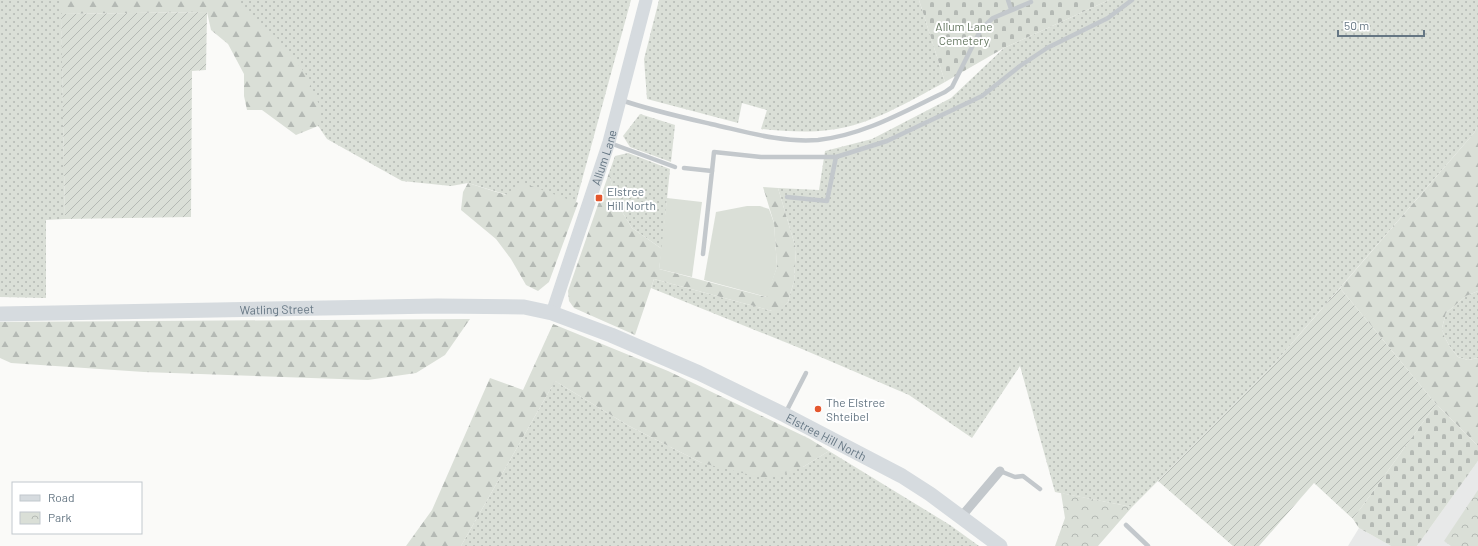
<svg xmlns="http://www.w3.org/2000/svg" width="1478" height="546" viewBox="0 0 1478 546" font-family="Barlow,sans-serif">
<defs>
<pattern id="grass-dots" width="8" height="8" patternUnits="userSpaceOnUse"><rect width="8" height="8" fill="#dadfd7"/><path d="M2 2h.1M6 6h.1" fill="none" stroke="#b4b9b4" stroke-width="1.8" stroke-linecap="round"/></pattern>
<pattern id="forest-firs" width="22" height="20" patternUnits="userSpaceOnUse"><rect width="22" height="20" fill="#dadfd7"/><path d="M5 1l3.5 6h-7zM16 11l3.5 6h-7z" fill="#b4b9b4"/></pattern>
<pattern id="cemetery-stones" width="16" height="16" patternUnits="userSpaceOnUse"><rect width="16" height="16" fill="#dadfd7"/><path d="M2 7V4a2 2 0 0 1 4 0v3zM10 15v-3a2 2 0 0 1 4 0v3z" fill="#b4b9b4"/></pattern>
<pattern id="park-crowns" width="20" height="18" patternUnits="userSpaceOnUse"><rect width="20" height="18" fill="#dadfd7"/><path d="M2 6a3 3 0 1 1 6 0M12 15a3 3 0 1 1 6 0" fill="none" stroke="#b4b9b4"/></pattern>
<pattern id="garden-furrows" width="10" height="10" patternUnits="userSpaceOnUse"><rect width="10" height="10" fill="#dadfd7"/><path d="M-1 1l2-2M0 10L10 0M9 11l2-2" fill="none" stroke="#b4b9b4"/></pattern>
</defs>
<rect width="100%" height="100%" fill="#fafaf8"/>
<g fill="#e8e9e9">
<polygon points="1478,461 1478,546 1417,546"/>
<polygon points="1359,528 1391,546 1348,546"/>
</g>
<g fill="url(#grass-dots)">
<polygon points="0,0 61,0 65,219 46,220 46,298 0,297"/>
<polygon points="228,0 631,0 576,202 578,203 524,200 468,183 451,186 402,181 327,139 238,7"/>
<path d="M659,0H919L945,82C910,101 869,126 829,130C806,133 784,131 761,129L767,110L742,103L738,123L647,99L644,59Z"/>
<polygon points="1109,0 1478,0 1478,125 1474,133 1273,365 1132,507 1055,492 1020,366 972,438 909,395 802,349 651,288 654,279 772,311 780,310 788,302 794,281 796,249 778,188 819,190 825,151 872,139 951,98 1004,48"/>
<polygon points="640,114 675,125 671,162 630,147 623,136"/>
<polygon points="628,153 670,169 662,249 632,228 616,202 609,173 615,156"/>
<polygon points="1478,291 1478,358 1468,360 1458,357 1450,347 1444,336 1442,328 1446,313 1466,296"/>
<polygon points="555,381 629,426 702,463 803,467 829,451 950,525 979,546 461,546"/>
</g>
<g fill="url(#forest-firs)">
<polygon points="61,0 236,0 278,39 305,73 321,109 318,126 296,135 262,110 247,110 244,96 244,74 228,44 211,30 207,12 61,14"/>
<polygon points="1478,125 1478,291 1466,296 1446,313 1442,328 1444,336 1450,347 1458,357 1468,360 1478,358 1478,446 1436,404 1340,288 1474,133"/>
<polygon points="609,173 616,202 632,228 662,249 659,269 766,297 777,267 774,223 763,187 778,188 796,249 794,281 788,302 780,311 772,311 654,279 635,335 574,308 569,301 568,291"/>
<polygon points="468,183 506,195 523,183 578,203 549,282 538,291 526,285 511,259 496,239 461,210 463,192"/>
<polygon points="470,319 445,355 416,373 368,380 144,372 11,363 0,358 0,322"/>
<polygon points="553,324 668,371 810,439 829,451 803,467 767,479 702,463 629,426 555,381 461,546 406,546 432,510 490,378 523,390"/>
</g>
<g fill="url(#cemetery-stones)">
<polygon points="919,0 1109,0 1004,48 945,82"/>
<polygon points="1436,404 1478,446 1478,461 1417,546 1391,546 1359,528 1353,519"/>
</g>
<g fill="url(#park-crowns)">
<polygon points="1478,490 1478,546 1451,546 1444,541"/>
<polygon points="1061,493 1132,507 1098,546 1055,546 1065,518"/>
</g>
<g fill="url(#garden-furrows)">
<polygon points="207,12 206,70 192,71 191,217 65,219 61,14"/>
<polygon points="1340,288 1436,404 1353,519 1314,483 1259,546 1233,546 1158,481 1273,365"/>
</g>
<g fill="#dadfd7">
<polygon points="667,198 702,202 692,277 659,269"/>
<polygon points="747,206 760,206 769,209 774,223 777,267 767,297 704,280 716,212"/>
</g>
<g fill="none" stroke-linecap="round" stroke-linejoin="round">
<g stroke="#c3c8cc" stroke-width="4.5">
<polyline points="1008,0 1011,9"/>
<path d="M621,100C650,110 681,117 711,124C747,132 782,143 818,140C864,135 905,111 945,92L952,87L981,29L993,18L1031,2"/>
<polyline points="610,143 675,167"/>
<polyline points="684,168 712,171 703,254"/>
<polyline points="712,171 714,152 761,157 836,157 887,141 982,96 1020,66 1047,48 1108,18 1132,0"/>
<polyline points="787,197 827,201 836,157"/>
<polyline points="786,412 806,373"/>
<polyline points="1000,471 1015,477 1023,476 1040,489"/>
<polyline points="1126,525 1148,546"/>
</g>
<polyline stroke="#c3c8cc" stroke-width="9" points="961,517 1000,471"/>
<path stroke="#d6dbdf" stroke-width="13" id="s1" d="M552,313L609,142L646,0"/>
<path stroke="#d6dbdf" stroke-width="15" id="s2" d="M0,314L437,306L524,307L552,313L611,335L699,373L785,415L902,476L930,494L1000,546"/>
</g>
<g fill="#e4572e" stroke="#fff" stroke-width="1.5">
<rect x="595" y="194" width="8" height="8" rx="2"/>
<circle cx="818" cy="409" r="4"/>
</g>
<g text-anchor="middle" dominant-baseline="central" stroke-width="4" stroke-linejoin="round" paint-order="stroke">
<g font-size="12" fill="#687a64" stroke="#fff">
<text x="964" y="26">Allum Lane<tspan x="964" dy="14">Cemetery</tspan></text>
</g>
<g font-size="12" fill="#657683" stroke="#fff">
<text stroke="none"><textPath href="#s1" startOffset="164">Allum Lane</textPath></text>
<text stroke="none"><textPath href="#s2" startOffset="277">Watling Street</textPath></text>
<text stroke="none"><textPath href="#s2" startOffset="854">Elstree Hill North</textPath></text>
</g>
<g font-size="12" fill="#657683" stroke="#fff" text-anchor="start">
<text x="607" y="191">Elstree<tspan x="607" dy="14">Hill North</tspan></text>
<text x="826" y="402">The Elstree<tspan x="826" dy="14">Shteibel</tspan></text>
</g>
</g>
<rect x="12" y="482" width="130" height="52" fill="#ffffff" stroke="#c1c8cd"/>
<rect x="20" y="495" width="20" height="6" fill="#d6dbdf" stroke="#c1c8cd"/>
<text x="48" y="502" font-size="12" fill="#657683">Road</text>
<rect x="20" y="512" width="20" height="12" fill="url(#park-crowns)" stroke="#c1c8cd"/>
<text x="48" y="522" font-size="12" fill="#657683">Park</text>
<path d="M1338 30v6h86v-6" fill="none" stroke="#657683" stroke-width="2"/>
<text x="1344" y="30" font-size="12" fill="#657683" stroke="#ffffff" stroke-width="3" paint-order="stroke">50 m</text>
</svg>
